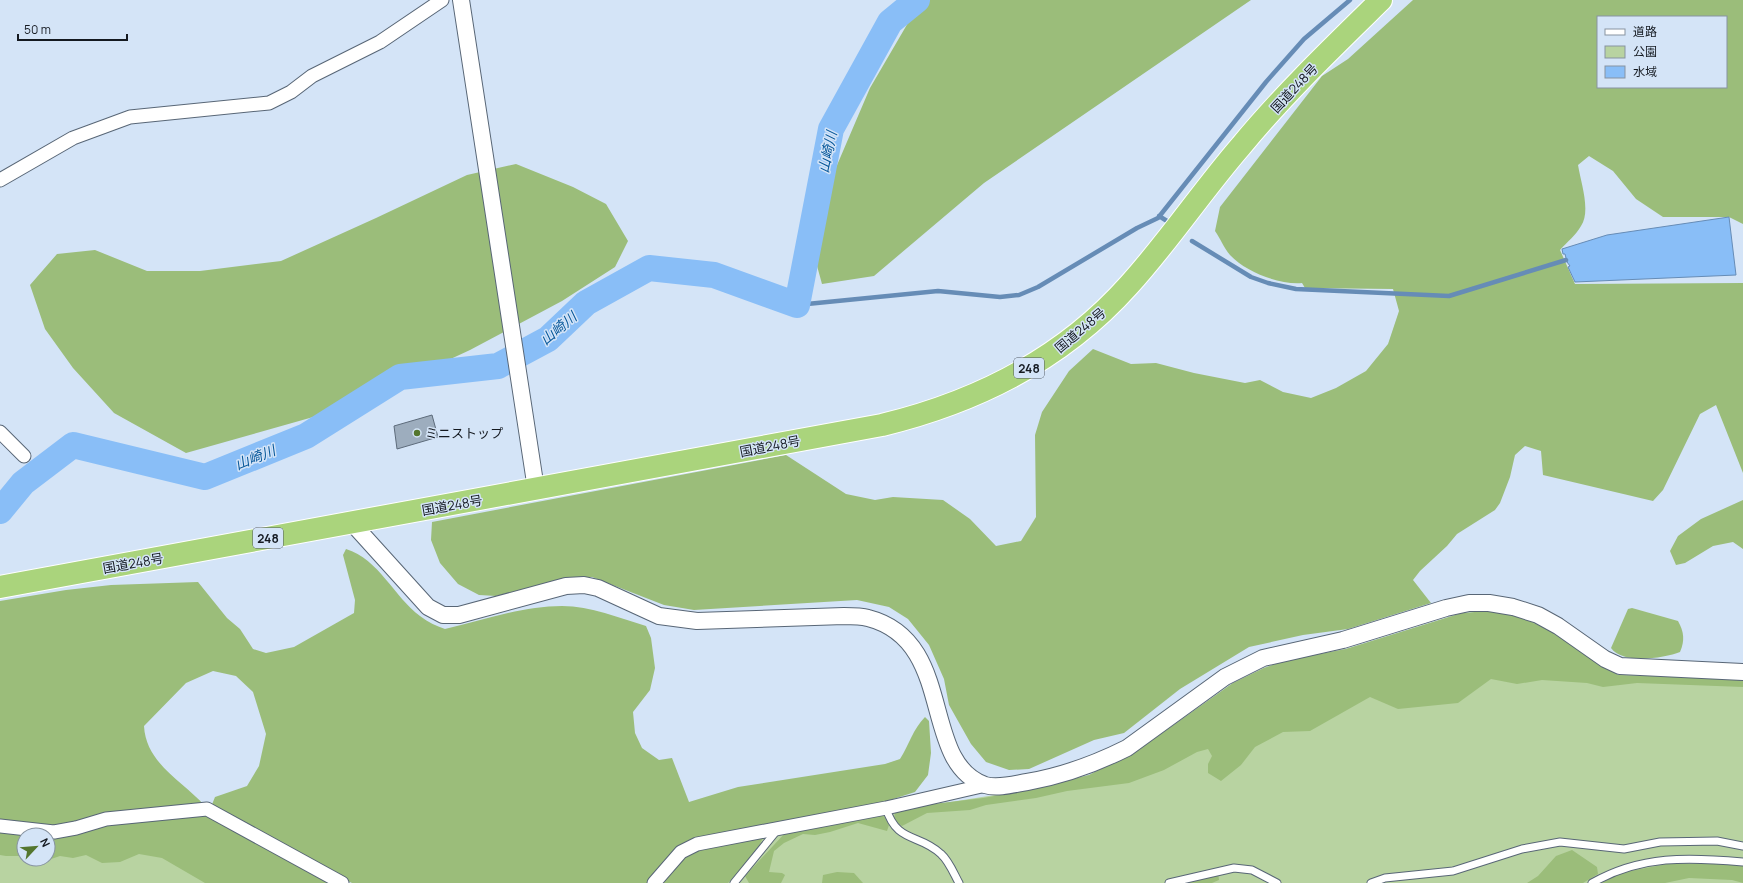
<svg xmlns="http://www.w3.org/2000/svg" width="1743" height="883" viewBox="0 0 1743 883" font-family="Manrope,'Noto Sans JP',sans-serif">
<rect width="100%" height="100%" fill="#d4e4f7"/>
<g fill="#b8d3a1" fill-rule="evenodd">
<path d="M1462,613C1477,614 1493,612 1508,614C1547,620 1583,657 1618,675L1743,679V883H661L695,849L882,813L1038,788L1089,775L1137,751L1233,683L1264,668L1284,661L1346,649Z"/>
<path d="M205,811L335,883H0V828L53,835L77,831L108,821ZM24,835H48V859H24Z"/>
</g>
<g fill="#9bbd7a" fill-rule="evenodd">
<polygon points="927,0 1251,0 984,183 874,276 822,284 808,233 870,88 912,16"/>
<path d="M1413,0H1743V224L1729,217H1663L1636,199L1613,171L1589,156L1578,165C1581,183 1591,211 1581,226C1576,235 1567,242 1560,250L1575,284L1743,283V473L1716,405L1700,414L1663,490L1653,501L1543,475L1541,451L1525,446L1515,455L1510,477L1500,503L1495,510L1457,534L1447,546L1420,571L1413,580L1431,603L1348,629L1303,635L1249,647L1180,689L1124,733L1094,740L1029,769L1009,770L986,762L971,744L949,705L944,679L929,645L908,619L889,607L857,600L694,610L664,605L592,577L564,579L496,596L479,595L458,584L440,563L431,540L432,522L786,455L846,494L875,500L893,497L943,500L970,519L996,546L1021,541L1036,517L1035,435L1042,412L1069,371L1093,349L1131,364L1156,363L1194,373L1245,383L1260,380L1283,392L1311,398L1336,388L1366,371L1388,344L1399,311L1393,289L1305,288L1302,283C1279,285 1246,272 1230,255C1224,248 1220,238 1215,231L1220,207L1322,76L1348,59ZM1598,17H1726V87H1598Z"/>
<polygon points="516,164 573,187 606,204 628,241 615,267 562,301 470,350 345,408 186,453 114,413 73,368 45,329 30,285 57,254 95,250 147,271 200,271 281,261 376,218 467,175"/>
<polygon points="1743,500 1743,549 1733,542 1713,546 1685,563 1676,565 1670,551 1678,536 1701,519"/>
<path d="M346,549C379,559 394,597 420,616C428,622 436,626 445,629C483,620 523,606 562,606C591,606 619,618 646,626L651,638L655,668L650,690L633,712L635,733L642,748L659,760L672,758L689,802L738,787L885,764L900,759C909,745 913,729 925,717L929,721L931,753L928,775L915,792L881,803L697,839L649,883H352L317,867L211,807L215,797L247,786L259,766L266,734L253,692L236,676L213,671L186,683L144,726C146,764 183,781 205,806L54,830L0,823V601L66,590L111,585L198,582L227,618L240,629L253,649L266,653L294,647L354,613L355,600L343,555Z"/>
<path d="M1632,608L1678,621C1684,632 1685,640 1680,652C1664,658 1623,665 1611,648L1628,609Z"/>
<path d="M1487,611C1502,613 1517,616 1531,622C1562,634 1588,660 1618,675L1743,679V687L1637,683L1603,687L1587,683L1542,680L1517,684L1491,679L1458,703L1398,709L1370,697L1310,731L1283,732L1255,747L1241,765L1221,781L1208,773V764L1212,756L1208,749L1197,752L1164,770L1129,783L1067,791L1036,798L986,805L970,810L927,813L902,826L894,820L895,811L908,807L983,798L1038,788L1089,775L1137,751L1233,683L1264,668L1284,661L1346,649L1462,613Z"/>
<polygon points="205,811 335,883 205,883 162,858 139,854 120,862 102,863 86,855 73,858 60,856 42,862 34,859 48,859 48,835 24,835 24,856 6,856 0,855 0,828 8,831"/>
<polygon points="882,813 889,825 887,831 858,823 830,832 815,835 803,834 784,843 774,851 769,872 782,873 785,875 781,883 749,883 745,876 786,832"/>
<polygon points="765,834 754,856 728,883 661,883 681,859 695,849"/>
<polygon points="1572,850 1597,867 1598,874 1583,883 1527,883 1538,876 1556,856"/>
<polygon points="1667,864 1724,864 1743,866 1743,883 1732,880 1689,878 1665,883 1599,883 1620,873"/>
<polygon points="837,872 854,873 863,883 822,883 823,875"/>
<polygon points="1218,872 1219,880 1212,883 1182,883"/>
</g>
<polygon fill="#89bef7" stroke="#668cb6" points="1729,217 1736,275 1575,282 1568,267 1570,266 1567,262 1565,254 1563,254 1562,249 1607,235"/>
<g fill="none" stroke-linecap="round" stroke-linejoin="round">
<g stroke="#668cb6" stroke-width="4.5">
<polyline points="1159,216 1167,221"/>
<polyline points="1192,241 1251,277 1268,283 1296,289 1449,296 1566,260"/>
<polyline points="797,305 938,291 1000,297 1019,295 1038,287 1137,228 1158,218 1266,82 1304,39 1350,0"/>
</g>
<polyline stroke="#89bef7" stroke-width="26" points="0,511 23,483 73,445 205,477 306,436 400,377 498,366 548,339 586,303 649,268 714,275 797,305 831,129 890,22 917,0"/>
</g>
<polygon fill="#9dadbe" stroke="#5d6b7b" points="432,415 438,437 397,449 394,426"/>
<g fill="none" stroke-linecap="round" stroke-linejoin="round">
<g stroke="#586676" stroke-width="9">
<g id="service">
<path d="M886,808C897,844 919,833 941,854C949,861 954,874 959,883"/>
<polyline points="734,883 778,829"/>
<polyline points="1169,883 1234,868 1252,870 1277,883"/>
<polyline points="1371,883 1385,878 1453,871 1522,849 1560,842 1624,849 1660,842 1717,841 1743,846"/>
<path d="M1592,883C1641,855 1689,857 1743,862"/>
</g>
</g>
<g stroke="#586676" stroke-width="15">
<g id="minor">
<polyline points="0,180 73,138 130,117 269,103 291,92 312,76 380,42 442,0"/>
<polyline points="0,432 24,456"/>
<polyline points="0,826 54,832 76,828 106,819 207,809 342,883"/>
<polyline points="654,883 681,852 697,844 886,808 986,785"/>
</g>
</g>
<g stroke="#586676" stroke-width="18">
<g id="tertiary">
<polyline points="461,0 536,489"/>
<path d="M352,523L428,607L443,615H459L566,586L584,585L598,588L659,616L697,621L844,616C852,616 861,616 868,618C957,641 919,762 985,785C998,789 1015,784 1027,782C1062,776 1095,764 1127,748L1225,677L1263,658L1343,640L1446,608L1469,603H1489L1513,607L1538,615L1558,626L1605,659L1620,666L1743,672"/>
</g>
</g>
<g stroke="#fff" stroke-width="24">
<path id="trunk" d="M0,587L882,425C977,402 1063,359 1129,285C1169,241 1202,191 1241,146C1284,94 1333,47 1381,0"/>
</g>
<use href="#service" stroke="#fff" stroke-width="7"/>
<use href="#minor" stroke="#fff" stroke-width="13"/>
<use href="#tertiary" stroke="#fff" stroke-width="16"/>
<use href="#trunk" stroke="#aad47c" stroke-width="22"/>
</g>
<circle fill="#54762e" stroke="#d4e4f7" stroke-width="1.5" cx="417" cy="433" r="4"/>
<g text-anchor="middle" dominant-baseline="central" stroke-width="3" stroke-linejoin="round" paint-order="stroke">
<g fill="#d4e4f7" stroke="#4e5660" stroke-width="1">
<rect x="1014" y="358" width="30" height="20" rx="3"/>
<rect x="253" y="528" width="30" height="20" rx="3"/>
</g>
<g font-size="12" font-weight="bold" fill="#141920">
<text x="1029" y="368">248</text>
<text x="268" y="538">248</text>
</g>
<g font-size="13" fill="#141920" stroke="#d4e4f7">
<text transform="translate(1294 88) rotate(-47)">国道248号</text>
<text transform="translate(1080 330) rotate(-40)">国道248号</text>
<text transform="translate(770 446) rotate(-11)">国道248号</text>
<text transform="translate(452 505) rotate(-10)">国道248号</text>
<text transform="translate(133 563) rotate(-10)">国道248号</text>
</g>
<g font-size="13" fill="#141920" stroke="#d4e4f7" text-anchor="start">
<text x="425" y="433">ミニストップ</text>
</g>
<g font-size="14" font-style="italic" fill="#06579a" stroke="#d4e4f7">
<text transform="translate(827 152) rotate(-78)">山崎川</text>
<text transform="translate(558 328) rotate(-40)">山崎川</text>
<text transform="translate(255 457) rotate(-22)">山崎川</text>
</g>
</g>
<rect x="1597" y="16" width="130" height="72" fill="#d4e4f7" stroke="#8793a1"/>
<rect x="1605" y="29" width="20" height="6" fill="#ffffff" stroke="#8793a1"/>
<text x="1633" y="36" font-size="12" fill="#141920">道路</text>
<rect x="1605" y="46" width="20" height="12" fill="#b8d3a1" stroke="#8793a1"/>
<text x="1633" y="56" font-size="12" fill="#141920">公園</text>
<rect x="1605" y="66" width="20" height="12" fill="#89bef7" stroke="#8793a1"/>
<text x="1633" y="76" font-size="12" fill="#141920">水域</text>
<g transform="translate(36 847) rotate(64)"><circle r="19" fill="#d4e4f7" stroke="#8793a1"/>
<path d="M0-3L7 15L0 10L-7 15Z" fill="#54762e"/>
<text y="-6" font-size="11" font-weight="bold" text-anchor="middle" fill="#141920">N</text>
</g>
<path d="M18 34v6h109v-6" fill="none" stroke="#141920" stroke-width="2"/>
<text x="24" y="34" font-size="12" fill="#141920" stroke="#d4e4f7" stroke-width="3" paint-order="stroke">50 m</text>
</svg>
